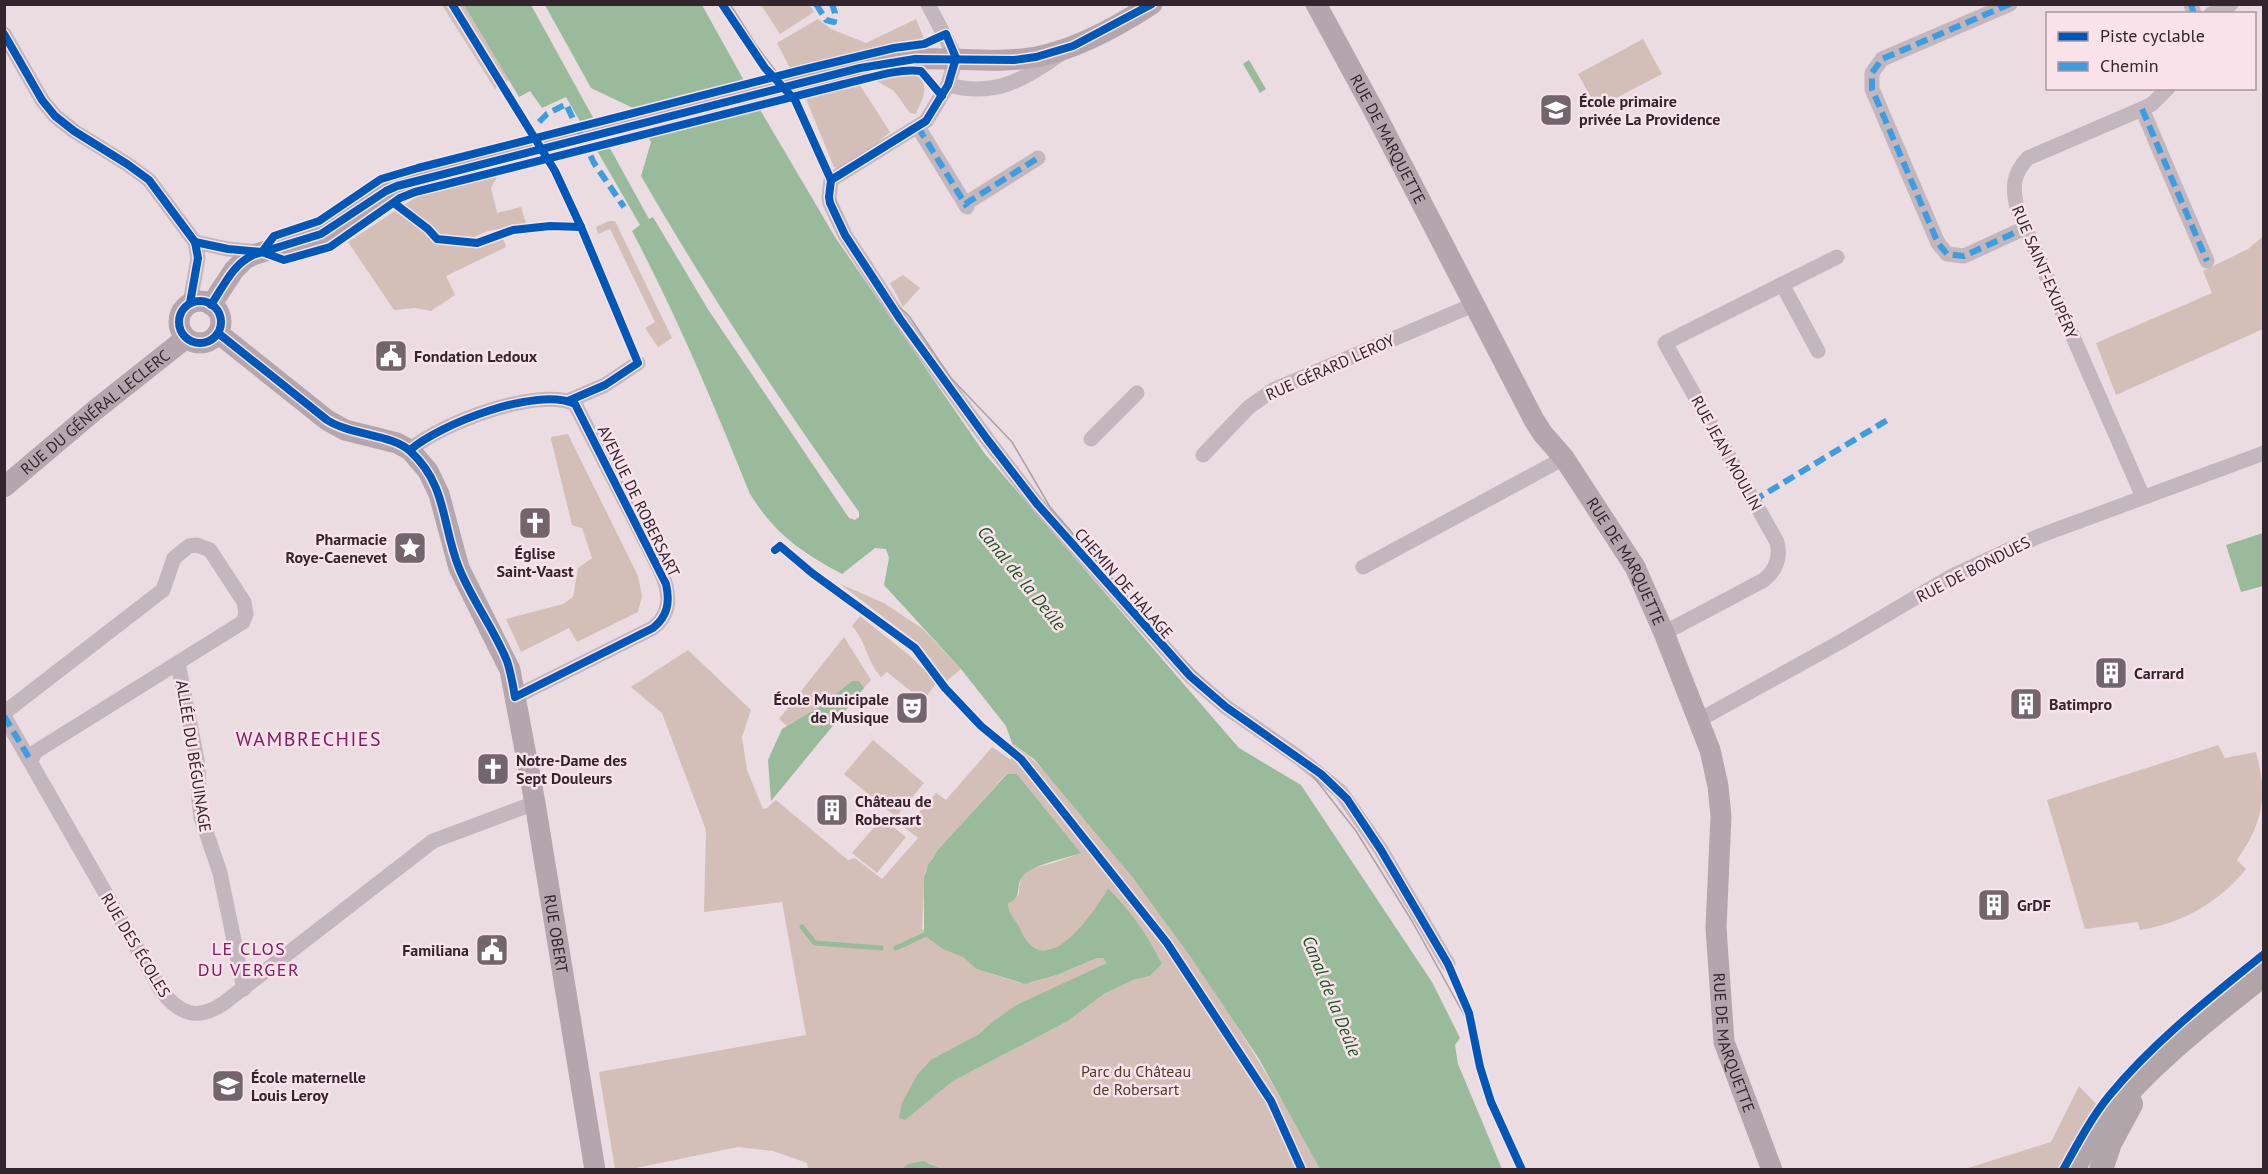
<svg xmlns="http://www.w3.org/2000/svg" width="2268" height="1174" viewBox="0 0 2268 1174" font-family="'PT Sans',sans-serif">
<rect width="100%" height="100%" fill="#ebdce1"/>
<g fill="#d3bfb8" fill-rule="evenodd">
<polygon points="442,5 464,5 509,80 495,89"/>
<polygon points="761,5 810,5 814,12 780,34"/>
<polygon points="818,19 831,29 866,43 916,19 925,41 891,45 791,70 777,43"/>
<polygon points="1643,39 1662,74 1597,108 1578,74"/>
<path d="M914,74L920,76C929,91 922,99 916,114L910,113L894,91L875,80Z"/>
<polygon points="858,82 890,132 845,170 834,167 806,99"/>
<polygon points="498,175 491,188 497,213 521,207 526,223 485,232 474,237 440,235 433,226 404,205 420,195"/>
<polygon points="395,211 422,230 435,244 479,248 503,238 506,247 446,276 455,295 431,311 416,308 394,310 348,242"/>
<polygon points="609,221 615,221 672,338 658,347 645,328 655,322 610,229 598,234 596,227"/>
<polygon points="2263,236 2263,329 2116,395 2096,343 2212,293 2203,271 2248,249"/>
<polygon points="903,275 920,288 903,307 890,283"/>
<polygon points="568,434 638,576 642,596 638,612 577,642 569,628 521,652 506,619 563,604 573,597 578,568 592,558 582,528 572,525 551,439 551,437"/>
<polygon points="840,584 884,603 923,629 961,669 947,681 919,644"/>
<path d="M860,616L910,656L937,682L923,701L887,672L881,677C867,662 866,641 852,626Z"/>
<polygon points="844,637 871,680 864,688 859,681 852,681 819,707 787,726 779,719"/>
<path d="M688,650L751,710L742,737L747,770L763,809L767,808L776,800L848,860L855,858L882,879L918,838L905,828L936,793L946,800L992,747L1011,760L1012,743C1048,769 1074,805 1102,839C1185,942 1258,1052 1320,1169L942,1170L929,1163L904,1167L902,1169L808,1170L807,1163L773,1151L738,1147L631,1169H615L599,1072L806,1035L782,902L704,912L706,830L662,713L631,687ZM1006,774H1017L1081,853C1072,856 1063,860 1053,863C1033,869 1019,867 1019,894L1008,904C1009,915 1015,918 1020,928C1023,935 1027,943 1033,947C1060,965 1098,907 1108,888C1132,912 1147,934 1162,964L1150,976L1133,980L1104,994L1068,1021L953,1081L904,1120L932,1059L979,1034L991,1023L1016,1005L1108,963L1103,958H1097L1057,975L1030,983H1020L976,969L963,957L922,929L925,872L932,858Z"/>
<polygon points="873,740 924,783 896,817 844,774"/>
<path d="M2218,745L2225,758L2256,752C2268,797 2263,822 2237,860L2246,869C2220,902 2181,924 2140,930L2138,922L2085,929L2047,800Z"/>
<polygon points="882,818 906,837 877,873 852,853"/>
<polygon points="2079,1086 2096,1104 2058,1169 1965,1169 2051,1142"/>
</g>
<g fill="#99bb9b">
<path d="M464,5H531L649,219L653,217L709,311L849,518L855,520L859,517V512C781,403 708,292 641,176L651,142L647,136L635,109L591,88L545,5H702L762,113L835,237L985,454L1239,748L1301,785L1432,982L1460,1038L1455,1045L1458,1064L1502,1169H1320L1259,1059L1192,959L1133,878L1034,759L1012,743L1006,726L961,669L884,585L889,558L886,549L875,548L842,574C801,552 775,534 750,494C714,405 677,316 632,231L640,225L566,97L542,108L530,91L519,97Z"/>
<polygon points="1249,60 1266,89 1260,93 1243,64"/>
<polygon points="2263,533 2263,586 2241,592 2226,545"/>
<polygon points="852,681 859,681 864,688 771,801 768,760 782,729 819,707"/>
<path d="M1007,774H1017L1081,853C1067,858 1031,865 1023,876C1014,887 1024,895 1008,904C1009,915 1015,918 1020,928C1023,935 1027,943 1033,947C1060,965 1098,906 1108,888C1132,912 1147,934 1162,964L1150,976L1133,980L1104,994L1068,1021L953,1081L905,1120L899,1118L902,1103L917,1075L932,1059L979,1034L991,1023L1016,1005L1107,963L1103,958H1097L1057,975L1025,984L976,969L963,957L943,949L924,935V878L928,865L938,850Z"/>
<polygon points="923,1161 942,1169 902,1169 908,1164"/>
</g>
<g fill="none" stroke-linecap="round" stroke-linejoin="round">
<g stroke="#99bb9b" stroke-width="5">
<polyline points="802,927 815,943 881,948"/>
<polyline points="896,948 924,935"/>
</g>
<g stroke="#c3b6bc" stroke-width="15">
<polyline points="928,4 956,58 948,85 926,121 831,180 829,197 830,203 845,235 900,319 987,439 1037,504 1190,676 1226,707 1298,757 1341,792 1381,850 1448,964"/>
<polyline points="2010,4 1882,59 1872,73 1872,89 1938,243 1947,254 1964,256 2025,228"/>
<polyline points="2191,4 2194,14"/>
<polyline points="2211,14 2231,4"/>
<polyline points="4,34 42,100 55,116 74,131 127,164 149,180 195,242 198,258 190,303"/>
<path d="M948,85C993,97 1023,81 1059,55"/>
<polyline points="2142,109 2207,261"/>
<polyline points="918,127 967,207"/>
<polyline points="965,204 1038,158"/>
<polyline points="195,242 228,249 259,252"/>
<polyline points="1782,284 1818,351"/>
<polyline points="568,401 605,385 638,363"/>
<polyline points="1091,439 1137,393"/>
<path d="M410,450C440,424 537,386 575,404L660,570C670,591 673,612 653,628L515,697"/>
<polyline points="1203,455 1249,407 1273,390 1473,305"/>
<path d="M2143,497L2018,211C2012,190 2012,174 2028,158L2142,109L2152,104L2168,88"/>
<polyline points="1363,567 1564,458"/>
<path d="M1664,633L1764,580C1776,570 1781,558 1777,542L1665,343L1837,257"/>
<polyline points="178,663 198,765 199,800 201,817 220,873 244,989"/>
<polyline points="4,709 9,709 163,590 174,558 189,546 197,545 210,550 244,602 246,614 243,622 35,752 31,761"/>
<path d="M4,716L161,990C179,1015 198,1021 224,1003L433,841L535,803"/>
<polyline points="1699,720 1842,641 1952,576 2039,536 2264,453"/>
</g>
<g stroke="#b4a6ac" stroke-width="21">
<path id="s1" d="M1316,4L1373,109L1534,420L1543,434L1564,458L1635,567L1664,633L1710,750L1718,786L1721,816L1716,928L1724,1042L1772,1170"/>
<path d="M827,76C857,69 887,61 917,59C957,57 997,64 1036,57C1077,49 1117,27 1152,4"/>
<circle cx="200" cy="322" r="21"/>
<polyline points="211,305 234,270 245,259 253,255 321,234 386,191 397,186 517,155"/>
<path id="s2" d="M218,333L327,420L345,430L397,443L410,450L428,471L439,494L459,568L510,670L535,803L595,1170"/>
<path id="s3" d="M4,487L94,411L186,338"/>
</g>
<g stroke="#b2a5aa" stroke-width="24">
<path d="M2073,1170C2116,1087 2193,1031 2264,974"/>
<polyline points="2101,1170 2110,1143 2131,1104"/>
</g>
<polyline stroke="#aba0a5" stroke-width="1.5" points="730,4 756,45 791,91 847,229 864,259 890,298 909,316 950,377 1012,442 1050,507 1173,650 1218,694 1302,762 1356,831 1412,921 1472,1029 1491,1096 1520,1170"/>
<polyline stroke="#b4a6ac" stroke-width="21" points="517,155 827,76"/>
<g stroke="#3e9ce1" stroke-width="6" stroke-dasharray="12 6" stroke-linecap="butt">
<polyline points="816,4 826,20 834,22 835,13 832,4"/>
<polyline points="2010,4 1882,59 1872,73 1872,89 1938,243 1947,254 1964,256 2025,228"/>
<polyline points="2191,4 2194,14"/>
<polyline points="2142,109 2207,261"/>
<polyline points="539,122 547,114 566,104 594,163 624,207"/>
<polyline points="918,127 967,207"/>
<polyline points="965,204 1038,158"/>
<polyline points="1753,501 1889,419"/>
<polyline points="4,716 31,761"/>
</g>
<g stroke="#f9e2ea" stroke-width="11">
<g id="cycleway">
<polyline points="452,4 555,171 581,227 638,363 605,385 568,401"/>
<polyline points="722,4 765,68 795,100 831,180"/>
<polyline points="4,34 42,100 55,116 74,131 127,164 149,180 195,242 198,258 190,303"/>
<polyline points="831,180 829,197 830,203 845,235 900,319 987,439 1037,504 1190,676 1226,707 1321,774 1347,799 1381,850 1448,964 1469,1013 1480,1067 1491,1102 1522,1170"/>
<polyline points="831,180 926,121 948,85 956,58"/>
<polyline points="394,203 428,229 437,239 477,243 513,230 550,226 581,227"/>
<path d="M195,242L228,249L262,252L284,260L330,247L400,198L415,192L844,84C868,79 896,68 921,71L942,96"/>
<polyline points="262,252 274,236 319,221 381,179 418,168 806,69 894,48 924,44 946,34 956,58"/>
<circle cx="200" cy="322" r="21"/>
<path d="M211,305C223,287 233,264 253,255L321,234L386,191L397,186L860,68L915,59L1014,60L1036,57L1073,46L1152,4"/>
<path d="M218,333L327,420C352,436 393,434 411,452C447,485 442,526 459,568C472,600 494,629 507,661C511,673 513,685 515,697L653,628C668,616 670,602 666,584L575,404C537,386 440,424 410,450"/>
<polyline points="775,550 780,546 812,573 915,648 945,688 981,726 1021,759 1167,943 1271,1101 1302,1170"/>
<path d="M2063,1170C2077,1145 2091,1118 2109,1096C2153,1042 2210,998 2264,954"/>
</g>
</g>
<use href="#cycleway" stroke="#0057b8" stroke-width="8"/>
</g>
<defs>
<g id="school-square" transform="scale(1.725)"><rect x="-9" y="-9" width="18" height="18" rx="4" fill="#73656c" stroke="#f9e2ea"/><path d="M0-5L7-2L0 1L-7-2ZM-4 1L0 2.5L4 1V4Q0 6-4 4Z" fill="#fff"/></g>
<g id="civic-square" transform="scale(1.725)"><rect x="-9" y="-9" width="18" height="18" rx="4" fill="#73656c" stroke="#f9e2ea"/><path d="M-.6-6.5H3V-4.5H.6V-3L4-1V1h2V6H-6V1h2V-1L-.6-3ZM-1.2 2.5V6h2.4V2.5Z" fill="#fff"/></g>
<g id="church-square" transform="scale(1.725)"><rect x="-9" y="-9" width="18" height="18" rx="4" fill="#73656c" stroke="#f9e2ea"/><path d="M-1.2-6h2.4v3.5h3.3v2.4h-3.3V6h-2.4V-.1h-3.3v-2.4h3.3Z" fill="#fff"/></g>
<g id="sight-square" transform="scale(1.725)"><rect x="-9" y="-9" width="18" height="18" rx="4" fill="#73656c" stroke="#f9e2ea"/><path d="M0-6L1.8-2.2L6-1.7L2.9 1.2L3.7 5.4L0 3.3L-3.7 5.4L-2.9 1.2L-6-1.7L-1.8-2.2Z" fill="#fff"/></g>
<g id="building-square" transform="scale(1.725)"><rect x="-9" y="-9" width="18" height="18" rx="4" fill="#73656c" stroke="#f9e2ea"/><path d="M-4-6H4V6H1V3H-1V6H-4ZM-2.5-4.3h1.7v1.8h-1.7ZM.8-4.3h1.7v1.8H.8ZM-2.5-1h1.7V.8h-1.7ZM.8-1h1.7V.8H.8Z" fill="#fff"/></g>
<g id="theatre-square" transform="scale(1.725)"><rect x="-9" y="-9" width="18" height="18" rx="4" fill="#73656c" stroke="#f9e2ea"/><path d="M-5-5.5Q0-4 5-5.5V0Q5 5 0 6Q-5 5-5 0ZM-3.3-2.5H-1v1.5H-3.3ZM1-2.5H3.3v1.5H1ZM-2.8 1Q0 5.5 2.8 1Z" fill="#fff"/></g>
</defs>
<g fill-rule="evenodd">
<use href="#school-square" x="1556" y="110"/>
<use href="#civic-square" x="391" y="356"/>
<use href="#church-square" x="535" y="523"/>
<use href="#sight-square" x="410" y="548"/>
<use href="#building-square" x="2111" y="673"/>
<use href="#building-square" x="2026" y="704"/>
<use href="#theatre-square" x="912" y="708"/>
<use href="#church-square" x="493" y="769"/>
<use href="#building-square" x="832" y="810"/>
<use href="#building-square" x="1994" y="905"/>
<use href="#civic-square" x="492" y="950"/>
<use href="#school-square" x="228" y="1086"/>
</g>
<g text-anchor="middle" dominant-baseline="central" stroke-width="5" stroke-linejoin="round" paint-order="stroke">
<g font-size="16" font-weight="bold" fill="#33252d" stroke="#f9e2ea" text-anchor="start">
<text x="1579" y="101">École primaire<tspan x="1579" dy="18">privée La Providence</tspan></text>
<text x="414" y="356">Fondation Ledoux</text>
<text x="387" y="539" text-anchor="end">Pharmacie<tspan x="387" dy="18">Roye-Caenevet</tspan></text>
<text x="535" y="553" text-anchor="middle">Église<tspan x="535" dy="18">Saint-Vaast</tspan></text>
<text x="2134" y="673">Carrard</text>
<text x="889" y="699" text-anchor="end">École Municipale<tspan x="889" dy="18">de Musique</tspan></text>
<text x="2049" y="704">Batimpro</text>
<text x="516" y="760">Notre-Dame des<tspan x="516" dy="18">Sept Douleurs</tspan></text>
<text x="855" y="801">Château de<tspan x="855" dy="18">Robersart</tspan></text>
<text x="2017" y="905">GrDF</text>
<text x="469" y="950" text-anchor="end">Familiana</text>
<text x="251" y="1077">École maternelle<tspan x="251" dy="18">Louis Leroy</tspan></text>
</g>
<g font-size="16" fill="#33252d" stroke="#f9e2ea">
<text stroke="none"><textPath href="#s1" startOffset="153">RUE DE MARQUETTE</textPath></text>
<text transform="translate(2045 272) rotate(67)">RUE SAINT-EXUPÉRY</text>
<text transform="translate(1330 367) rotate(-24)">RUE GÉRARD LEROY</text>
<text stroke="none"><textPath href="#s3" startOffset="118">RUE DU GÉNÉRAL LECLERC</textPath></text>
<text transform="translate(1727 453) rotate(61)">RUE JEAN MOULIN</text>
<text transform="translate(639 501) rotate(64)">AVENUE DE ROBERSART</text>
<text stroke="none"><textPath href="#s1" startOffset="639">RUE DE MARQUETTE</textPath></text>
<text transform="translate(1973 569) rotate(-27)">RUE DE BONDUES</text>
<text transform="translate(1124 583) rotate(49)">CHEMIN DE HALAGE</text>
<text transform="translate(194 756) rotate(81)">ALLÉE DU BÉGUINAGE</text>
<text stroke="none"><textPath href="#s2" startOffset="740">RUE OBERT</textPath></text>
<text transform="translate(136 945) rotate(59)">RUE DES ÉCOLES</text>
<text stroke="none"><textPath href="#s1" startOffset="1142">RUE DE MARQUETTE</textPath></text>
</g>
<g font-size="16" fill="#513c29" stroke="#f9e2ea">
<text x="1136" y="1071">Parc du Château<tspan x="1136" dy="18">de Robersart</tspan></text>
</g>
<g font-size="18" font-style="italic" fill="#1b5424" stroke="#f9e2ea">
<text transform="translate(1022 578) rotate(51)">Canal de la Deûle</text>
<text transform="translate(1332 996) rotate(68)">Canal de la Deûle</text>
</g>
<g font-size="18" letter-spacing="1.5" fill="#821e60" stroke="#f9e2ea">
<text x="249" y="948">LE CLOS<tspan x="249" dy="21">DU VERGER</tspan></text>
</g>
<g font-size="20" letter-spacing="1.5" fill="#821e60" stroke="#f9e2ea">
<text x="309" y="739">WAMBRECHIES</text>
</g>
</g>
<rect width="2268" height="1174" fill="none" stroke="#33252d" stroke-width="12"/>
<rect x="2046" y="12" width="210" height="78" fill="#f9e2ea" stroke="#aa969e" stroke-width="1.5"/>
<rect x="2058" y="32" width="30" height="9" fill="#0057b8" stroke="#aa969e" stroke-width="1.5"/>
<text x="2100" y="42" font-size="18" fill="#33252d">Piste cyclable</text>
<rect x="2058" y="62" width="30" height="9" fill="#3e9ce1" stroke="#aa969e" stroke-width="1.5"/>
<text x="2100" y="72" font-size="18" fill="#33252d">Chemin</text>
</svg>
